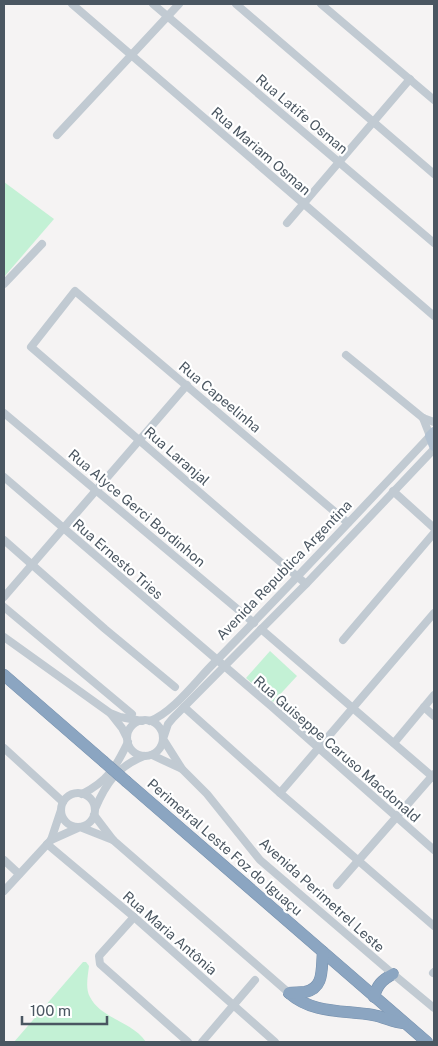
<svg xmlns="http://www.w3.org/2000/svg" width="438" height="1046" viewBox="0 0 438 1046" font-family="'Public Sans',sans-serif">
<rect width="100%" height="100%" fill="#f5f3f3"/>
<g fill="#c3f1d5">
<polygon points="4,182 54,219 4,277"/>
<polygon points="270,651 297,676 273,702 246,678"/>
<path d="M83,962H86L89,966C88,975 85,989 90,997C101,1019 132,1021 146,1042H14Z"/>
</g>
<g fill="none" stroke-linecap="round" stroke-linejoin="round">
<g stroke="#7690ad" stroke-width="12">
<g id="highway">
<polyline points="4,675 103,761"/>
<polyline points="127,782 427,1042"/>
<path d="M289,993C313,1014 343,1010 373,1015C384,1017 393,1022 403,1023"/>
<path d="M289,993C294,992 299,993 305,992C325,988 321,968 323,952"/>
<path d="M374,997C377,985 382,980 393,974"/>
</g>
</g>
<g stroke="#c1cad2" stroke-width="8">
<polyline points="72,4 434,316"/>
<polyline points="153,4 434,243"/>
<polyline points="236,4 434,174"/>
<polyline points="321,4 434,100"/>
<polyline points="57,135 179,4"/>
<polyline points="287,223 410,79"/>
<polyline points="4,284 42,244"/>
<polyline points="346,355 423,418 434,422"/>
<polyline points="4,413 254,623"/>
<polyline points="434,449 306,584 173,718 168,724 163,739 182,769 207,794 260,860 393,974 434,1008"/>
<polyline points="4,477 271,706 434,850"/>
<polyline points="393,491 434,528"/>
<polyline points="4,540 105,629 175,687"/>
<polyline points="306,584 31,347 75,291 348,523"/>
<polyline points="4,597 187,385"/>
<polyline points="4,607 132,714"/>
<polyline points="261,629 434,778"/>
<polyline points="4,637 110,713 120,717 142,721"/>
<polyline points="343,640 434,533"/>
<polyline points="184,707 280,793 434,926"/>
<polyline points="424,707 434,716"/>
<polyline points="111,714 122,728 127,738"/>
<circle cx="145" cy="738" r="18"/>
<path d="M150,721C175,711 197,679 217,660C289,586 360,511 430,436L423,418"/>
<polyline points="394,743 434,695"/>
<polyline points="4,748 63,802"/>
<polyline points="152,755 182,769"/>
<polyline points="280,793 434,613"/>
<circle cx="78" cy="810" r="17"/>
<path d="M82,794C108,781 116,767 128,742"/>
<path d="M95,809C106,783 117,767 144,756"/>
<polyline points="94,815 113,840 289,993"/>
<polyline points="51,840 80,827 113,840"/>
<polyline points="47,844 134,917 275,1042"/>
<polyline points="4,860 19,874"/>
<polyline points="337,885 434,774"/>
<polyline points="4,891 51,840 61,810"/>
<polyline points="134,917 99,956 100,964 188,1042"/>
<polyline points="433,973 434,972"/>
<polyline points="202,1042 255,980"/>
</g>
<polyline stroke="#b3c2d1" stroke-width="10" points="434,432 430,436 434,446"/>
<use href="#highway" stroke="#8ba5c1" stroke-width="11"/>
<g stroke="#7690ad" stroke-width="12" stroke-linecap="butt">
<polyline id="highway-bridge" points="103,761 127,782"/>
</g>
<use href="#highway-bridge" stroke="#8ba5c1" stroke-width="11"/>
</g>
<g text-anchor="middle" dominant-baseline="central" stroke-width="4.5" stroke-linejoin="round" paint-order="stroke">
<g font-size="14" fill="#4a5661" stroke="#fff">
<text transform="translate(302 114) rotate(40)">Rua Latife Osman</text>
<text transform="translate(261 151) rotate(41)">Rua Mariam Osman</text>
<text transform="translate(220 397) rotate(40)">Rua Capeelinha</text>
<text transform="translate(177 456) rotate(41)">Rua Laranjal</text>
<text transform="translate(137 508) rotate(40)">Rua Alyce Gerci Bordinhon</text>
<text transform="translate(118 559) rotate(41)">Rua Ernesto Tries</text>
<text transform="translate(284 570) rotate(-46)">Avenida Republica Argentina</text>
<text transform="translate(337 749) rotate(41)">Rua Guiseppe Caruso Macdonald</text>
<text transform="translate(225 847) rotate(41)">Perimetral Leste Foz do Iguaçu</text>
<text transform="translate(322 895) rotate(42)">Avenida Perimetrel Leste</text>
<text transform="translate(170 933) rotate(41)">Rua Maria Antônia</text>
</g>
</g>
<rect width="438" height="1046" fill="none" stroke="#4a5661" stroke-width="10"/>
<path d="M22 1016v8h85v-8" fill="none" stroke="#4a5661" stroke-width="2.5"/>
<text x="30" y="1016" font-size="15" fill="#4a5661" stroke="#ffffff" stroke-width="4" paint-order="stroke">100 m</text>
</svg>
